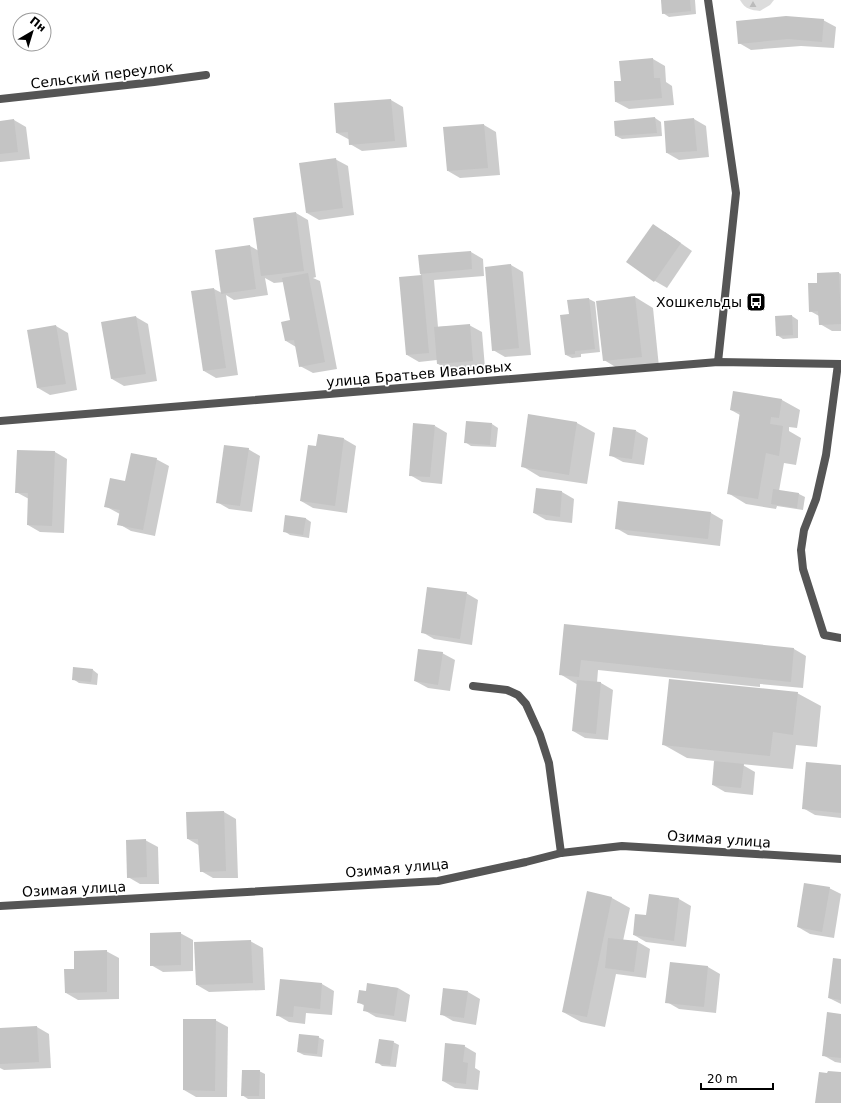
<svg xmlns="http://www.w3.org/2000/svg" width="841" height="1103" viewBox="0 0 841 1103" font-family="'DejaVu Sans',sans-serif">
<defs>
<pattern id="forest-firs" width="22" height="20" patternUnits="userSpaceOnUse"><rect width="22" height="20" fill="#dcdcdc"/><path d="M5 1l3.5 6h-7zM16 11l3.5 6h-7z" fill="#bbb"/></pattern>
</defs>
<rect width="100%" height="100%" fill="#fff"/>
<path fill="url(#forest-firs)" d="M740,0H774L770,5L760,11C751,10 745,9 740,0Z"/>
<g fill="#0003">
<polygon points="662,0 695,0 696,14 669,17 663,13"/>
<polygon points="823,20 836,27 834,48 801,46 751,50 739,43"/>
<polygon points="653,59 665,66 666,82 672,86 674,105 629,109 616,102 622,82"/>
<polygon points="391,100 403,107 407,147 362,151 350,144 350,140 337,133 335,104"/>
<polygon points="655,118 661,122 662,136 622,139 616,136"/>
<polygon points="694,119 706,126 709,157 679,160 667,153"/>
<polygon points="14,120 26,127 30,159 0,162 0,122"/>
<polygon points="484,125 496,132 500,175 460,178 448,171"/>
<polygon points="335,159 348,166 354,215 319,220 307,213"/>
<polygon points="296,213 308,220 316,277 313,278 320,281 337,369 313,373 300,366 296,347 286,341 291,320 284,282 274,283 265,278 268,295 234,300 226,295 238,375 216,378 204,371 214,289 222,293 250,246 259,251 254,218"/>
<polygon points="665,232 692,251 667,288 655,281 628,262"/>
<polygon points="471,252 483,259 484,276 434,280 438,327 469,325 482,332 485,368 450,371 438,364 437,360 419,362 407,355 421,276 419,256"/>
<polygon points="511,265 523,272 531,355 505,357 493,350 486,268"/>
<polygon points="839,273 841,274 841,331 832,331 820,324 819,316 810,311 818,284"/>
<polygon points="635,297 653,308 659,367 622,371 604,360"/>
<polygon points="589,299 595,302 600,352 581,354 581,357 572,358 566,355 571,315"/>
<polygon points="792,316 798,320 798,338 783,339 777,335"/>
<polygon points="136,317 148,324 157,381 124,386 112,379"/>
<polygon points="56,326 68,333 77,390 50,395 38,388"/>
<polygon points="782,400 800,410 797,428 789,427 789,431 801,438 796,465 784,463 779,491 799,494 805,497 803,510 777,506 776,509 746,504 728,493 740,415 731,410"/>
<polygon points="529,416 577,423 595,433 587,484 540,477 522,466"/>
<polygon points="492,424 498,428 496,447 471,446 465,442"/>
<polygon points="435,426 447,433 442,484 422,482 410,475"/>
<polygon points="636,431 648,438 644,465 623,462 610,455"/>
<polygon points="344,439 356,446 347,513 313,508 301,501 317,447"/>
<polygon points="248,449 260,456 252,512 229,509 217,502"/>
<polygon points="55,452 67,459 64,533 40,532 28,525 29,499 16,492"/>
<polygon points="156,459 169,466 155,536 131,531 119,524 120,514 118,513 105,506 126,482"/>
<polygon points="562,492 574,499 572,523 546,520 534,513"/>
<polygon points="619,502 711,513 723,520 720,546 628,535 616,528"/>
<polygon points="305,518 311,522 309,538 290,535 284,531"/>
<polygon points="466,593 478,600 472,645 434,639 422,632"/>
<polygon points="565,625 794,649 806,656 803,688 760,684 760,687 598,670 597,683 601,683 613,690 608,740 585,738 573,731 578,685 560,674"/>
<polygon points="442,653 455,660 450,691 428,688 415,681"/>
<polygon points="93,670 98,674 97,685 79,683 73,679"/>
<polygon points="797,693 821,706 817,747 796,745 793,769 741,764 755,772 753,795 725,792 713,785 715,761 687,758 664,745"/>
<polygon points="841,766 841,818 815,815 803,808"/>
<polygon points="224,812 236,819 238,878 213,878 201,871 200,846 188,839"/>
<polygon points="145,840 158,847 159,884 140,884 128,877"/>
<polygon points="829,888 841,894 834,938 810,934 798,927"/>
<polygon points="588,892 612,898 630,908 623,941 638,942 650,949 646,978 616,974 605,1027 581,1022 563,1012"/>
<polygon points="679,899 691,906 686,947 646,942 634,935 647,916"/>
<polygon points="180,933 193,940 193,971 163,972 151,965"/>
<polygon points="250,941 263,948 265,990 209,992 197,985"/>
<polygon points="106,951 119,958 119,999 78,1000 66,993 75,970"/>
<polygon points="841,960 841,1004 829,998"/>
<polygon points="671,963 708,967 720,974 716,1013 679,1009 667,1002"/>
<polygon points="322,984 334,991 332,1015 306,1013 305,1024 289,1022 277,1015"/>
<polygon points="368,984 398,988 410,995 406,1022 376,1017 364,1010 365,1006 358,1002 367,993"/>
<polygon points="468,992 480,999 476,1025 453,1021 441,1014"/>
<polygon points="841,1015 841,1063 835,1062 823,1055"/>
<polygon points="215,1020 228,1027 227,1097 196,1097 184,1090"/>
<polygon points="37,1027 49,1034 51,1068 4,1070 0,1068 0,1029"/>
<polygon points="318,1037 324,1040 322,1057 304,1055 298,1052"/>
<polygon points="393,1042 399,1045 396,1067 382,1066 377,1062"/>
<polygon points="464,1046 476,1053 475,1068 480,1071 478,1090 455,1088 443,1081"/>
<polygon points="259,1071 265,1074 265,1099 248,1099 242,1095"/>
</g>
<g fill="#c4c4c4">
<polygon points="661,0 690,0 691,11 662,14"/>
<polygon points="786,16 824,19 822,42 788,39 738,44 736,21"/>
<polygon points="653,58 654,78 660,78 662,98 615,102 614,81 621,81 619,61"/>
<polygon points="391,99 395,141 349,145 348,132 336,133 334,103"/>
<polygon points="655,117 657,133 615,136 614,121"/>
<polygon points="694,118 697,151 666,153 664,121"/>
<polygon points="14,119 18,152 0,154 0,121"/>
<polygon points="484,124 488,168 447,171 443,127"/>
<polygon points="336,158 343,208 306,213 299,163"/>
<polygon points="296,212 304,271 261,276 253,218"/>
<polygon points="653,224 681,243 654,282 626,262"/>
<polygon points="250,245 256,289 221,294 215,250"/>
<polygon points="471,251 472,269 420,274 418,255"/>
<polygon points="511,264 519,348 492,351 485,267"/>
<polygon points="839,272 841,324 819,325 818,311 809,312 808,283 817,283 817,273"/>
<polygon points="308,273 325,362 299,367 294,340 285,341 281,322 290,320 282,278"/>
<polygon points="422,275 429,353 406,355 399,277"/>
<polygon points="214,288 226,368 203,371 191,291"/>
<polygon points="635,296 642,357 603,361 596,301"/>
<polygon points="589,298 595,349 575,351 575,354 565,355 560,315 569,314 567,300"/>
<polygon points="792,315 793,335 776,336 775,316"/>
<polygon points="136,316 146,374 111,379 101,322"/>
<polygon points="470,324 473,361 437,364 434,327"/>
<polygon points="56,325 66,384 37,388 27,330"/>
<polygon points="733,391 782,399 779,418 771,417 770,424 783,426 779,456 766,453 758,499 727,494 740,412 730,410"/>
<polygon points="528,414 577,422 569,475 521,467"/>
<polygon points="466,421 492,423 490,445 464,443"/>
<polygon points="413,423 435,425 430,477 409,476"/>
<polygon points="613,427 636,430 632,459 609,456"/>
<polygon points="318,434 344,438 335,506 300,501 308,445 316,446"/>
<polygon points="224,445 249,448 240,506 216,503"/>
<polygon points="17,450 55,451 52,526 27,525 28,493 15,493"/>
<polygon points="131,453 157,458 143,530 117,525 120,510 104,507 110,478 125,481"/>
<polygon points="536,488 562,491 560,517 533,513"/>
<polygon points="773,489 799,493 797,508 771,504"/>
<polygon points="618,501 711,512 708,539 615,529"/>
<polygon points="285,515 306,518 303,535 283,532"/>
<polygon points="427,587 467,592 460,639 421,633"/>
<polygon points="564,624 794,648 791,682 581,660 579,677 559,675"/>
<polygon points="418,649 443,652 438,685 414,681"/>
<polygon points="73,667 93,669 91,682 72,680"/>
<polygon points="669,679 798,692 793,735 773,732 770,756 662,745"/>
<polygon points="577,680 601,682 596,734 572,731"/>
<polygon points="714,761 744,764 741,788 712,785"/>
<polygon points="806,762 841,765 841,813 802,809"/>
<polygon points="224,811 226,871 200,872 198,839 187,839 186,812"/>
<polygon points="146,839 147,877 127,878 126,840"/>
<polygon points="804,883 830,887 822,932 797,927"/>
<polygon points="587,891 612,897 587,1017 562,1012"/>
<polygon points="649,894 679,898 674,941 633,935 635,914 646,915"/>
<polygon points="181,932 181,965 150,966 150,933"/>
<polygon points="608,938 638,941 634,972 605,968"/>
<polygon points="251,940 253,983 196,985 194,942"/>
<polygon points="107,950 107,992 65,993 64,969 74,969 74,951"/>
<polygon points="833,958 841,959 841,1000 828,998"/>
<polygon points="670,962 708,966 704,1007 665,1003"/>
<polygon points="280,979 322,983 320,1009 294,1006 293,1017 276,1016"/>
<polygon points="367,983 398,988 394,1016 363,1011 364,1004 357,1003 359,990 366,991"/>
<polygon points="443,988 468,991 464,1018 440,1015"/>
<polygon points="827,1012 841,1014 841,1058 822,1056"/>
<polygon points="183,1019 216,1019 215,1091 183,1090"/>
<polygon points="37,1026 39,1062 0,1064 0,1028"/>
<polygon points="299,1034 319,1036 317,1054 297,1052"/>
<polygon points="379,1039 394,1041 390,1065 375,1063"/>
<polygon points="445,1043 465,1045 463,1062 468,1063 466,1084 442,1081"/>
<polygon points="242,1070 260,1070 259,1096 241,1096"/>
<polygon points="828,1071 841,1072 841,1103 815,1103 819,1072 827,1073"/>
</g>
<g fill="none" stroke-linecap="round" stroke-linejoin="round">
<g stroke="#555" stroke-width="8">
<polyline points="838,364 826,455 816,499 804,530 801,550 803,569 824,635 841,638"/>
<polyline points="473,686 507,690 518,695 526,704 540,735 549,763 561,853"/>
</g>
<g stroke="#555" stroke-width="8">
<polyline points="708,0 736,193 718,362"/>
<polyline points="0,99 154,82 206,75"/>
<polyline points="0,421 718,362 841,364"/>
<polyline points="0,906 438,881 526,862 561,853 622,846 841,859"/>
</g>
</g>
<defs>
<g id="bus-square" transform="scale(1)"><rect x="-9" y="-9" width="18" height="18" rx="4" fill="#000" stroke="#fff"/><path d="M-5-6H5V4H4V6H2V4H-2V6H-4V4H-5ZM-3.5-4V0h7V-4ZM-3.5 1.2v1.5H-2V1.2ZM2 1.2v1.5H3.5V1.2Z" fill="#fff"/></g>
</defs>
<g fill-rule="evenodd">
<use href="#bus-square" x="756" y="302"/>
</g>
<g text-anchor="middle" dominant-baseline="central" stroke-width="3.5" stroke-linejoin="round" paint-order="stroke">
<g font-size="14" fill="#000" stroke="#fff">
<text transform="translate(102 75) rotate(-7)">Сельский переулок</text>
<text transform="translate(419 374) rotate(-5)">улица Братьев Ивановых</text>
<text transform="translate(719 839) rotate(4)">Озимая улица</text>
<text transform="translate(397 868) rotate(-5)">Озимая улица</text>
<text transform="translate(74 889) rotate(-3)">Озимая улица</text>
</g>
<g font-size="14" fill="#000" stroke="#fff" text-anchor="end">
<text x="742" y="302">Хошкельды</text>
</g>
</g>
<g transform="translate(32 32) rotate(38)"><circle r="19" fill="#ffffff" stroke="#999999"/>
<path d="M0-3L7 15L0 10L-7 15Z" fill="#000000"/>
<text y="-6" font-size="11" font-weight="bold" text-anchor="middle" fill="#000000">Пн</text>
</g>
<path d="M701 1083v6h72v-6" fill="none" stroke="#000000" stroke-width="2"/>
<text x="707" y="1083" font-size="12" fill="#000000" stroke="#ffffff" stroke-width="3" paint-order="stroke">20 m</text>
</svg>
